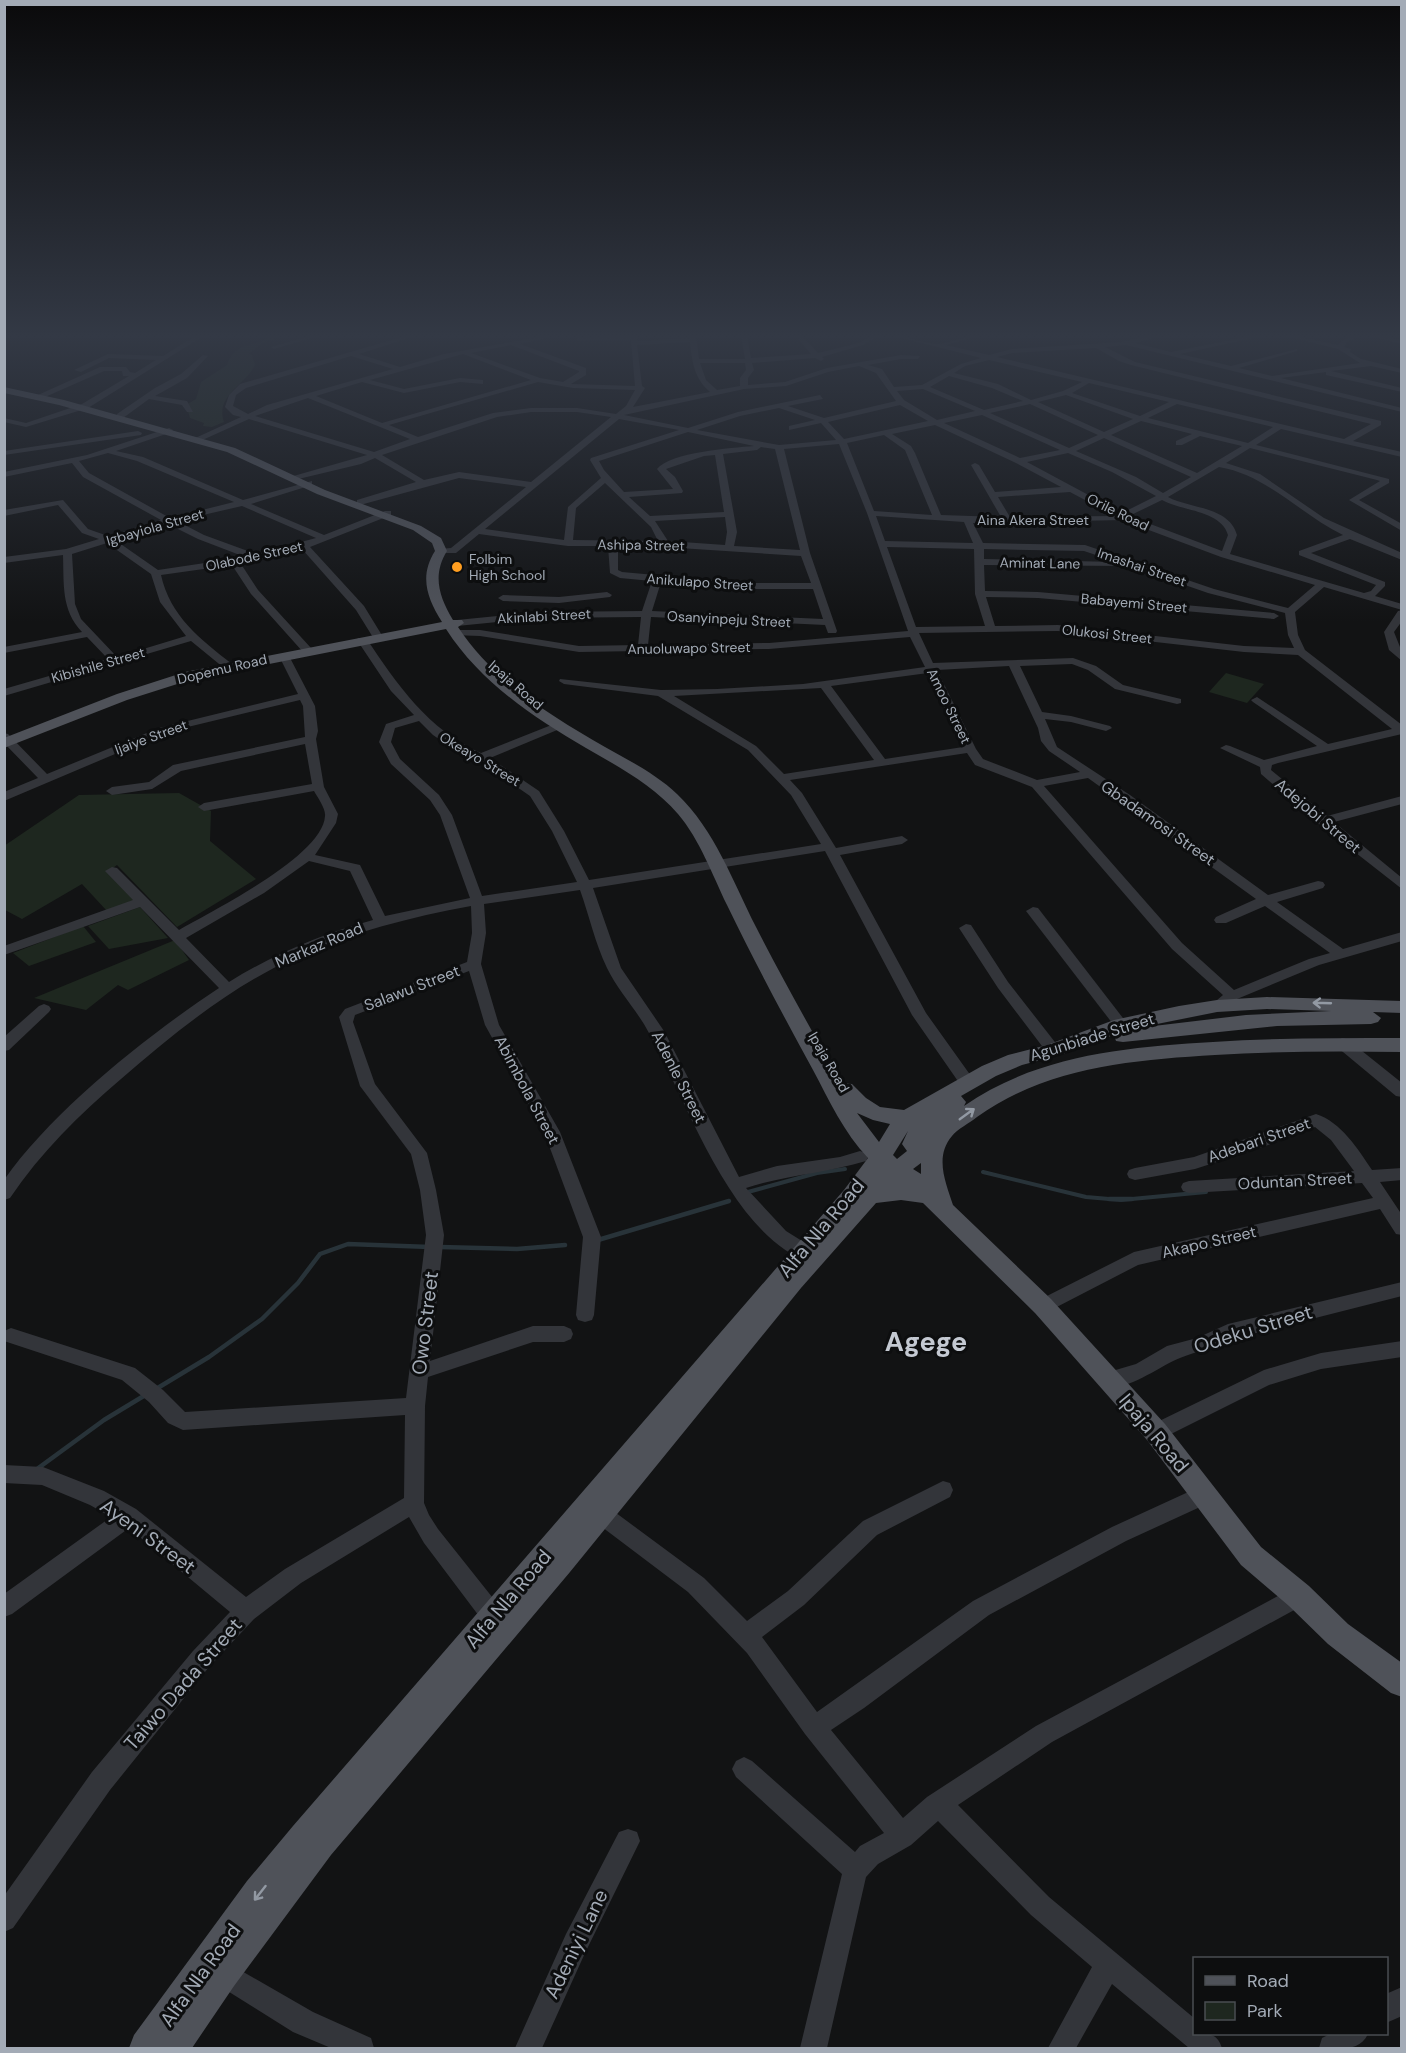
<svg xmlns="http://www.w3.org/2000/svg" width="1406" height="2053" viewBox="0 0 1406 2053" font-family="'DM Sans',sans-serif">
<rect width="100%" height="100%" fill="#121314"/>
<g fill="#1e271f">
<path d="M261,335H278L274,336L278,338L262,343L249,354L252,355L255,365C245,386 215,395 224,422L212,427L203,426L204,423L190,418L186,405L196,399L201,382L227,365C233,345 248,346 266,340Z"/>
<polygon points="1226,673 1264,684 1247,703 1209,692"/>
<polygon points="179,793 211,811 210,841 256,879 177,927 117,865 107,872 135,901 107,911 82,884 22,919 5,910 4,846 79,795"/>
<polygon points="140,907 168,938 109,949 88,926"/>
<polygon points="83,926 96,942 29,966 13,953"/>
<polygon points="175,940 189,960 128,990 118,985 86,1010 34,998"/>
</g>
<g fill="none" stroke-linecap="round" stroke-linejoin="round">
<g stroke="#283339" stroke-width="4">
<polyline points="983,1172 1086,1197 1121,1200 1206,1192"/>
<polyline points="748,1192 817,1173 845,1169"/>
</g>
<g stroke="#283339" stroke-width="4.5">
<polyline points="1109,1199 1132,1199"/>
<polyline points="598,1240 729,1201"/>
<polyline points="440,1247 517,1249 565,1245"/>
<polyline points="156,1389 209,1357 262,1319 298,1283 320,1254 348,1244 430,1247"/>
<polyline points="37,1469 104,1420 147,1394"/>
</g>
<g fill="#33353a" fill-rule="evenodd">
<polygon points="171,335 205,335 88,408 26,427 4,422 4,418 26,423 82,404 129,376 123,376 122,371 104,371 45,397 38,395 100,367 126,367 130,372 135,373 156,360 109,358 81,372 74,370 108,354 163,356 192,338"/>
<polygon points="313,335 322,335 274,349 271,347"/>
<path d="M409,335H418L359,354L400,367L444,354L550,335V337L520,344L586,368V375L571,384L635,386L631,340L578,341L576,338L637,335V341L690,338V335H696L699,359H745L741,335H747L751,358L811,354L795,335H801L818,353L859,343L872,335H880L863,345L822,357L824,359L821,361L815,358L752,363L754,370L748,378V385L785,382L827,368L901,355L920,356L918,359H901L868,365L882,369L894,387L922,385L961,364L981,358L890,335C906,335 923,344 938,344C952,343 966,335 981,335L946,345L989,355L1012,349L1121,342L1155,335H1166L1135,343L1171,352L1256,335H1267L1180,354L1231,366L1297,349V351L1239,368L1272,376L1360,363L1338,349L1282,335H1292L1338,345C1344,337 1352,335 1362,335L1347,342L1344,347L1351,349L1350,352L1361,359L1402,369V373L1371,366L1331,371L1402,388V392L1326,375V372L1281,378L1402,408V412L1126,345L1105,347L1135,362L1381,421V425L1353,441L1402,452V457L1281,429L1256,445L1389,479V483L1359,500L1402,524V531L1349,500L1380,481L1377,480L1250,448L1226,463L1260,474L1324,518L1402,553V560L1350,539L1311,553L1385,582V586L1375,596L1402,604V610L1324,587L1295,612L1298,635L1305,650L1402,725V734L1278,763L1272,765L1271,770L1327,816L1402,796V804L1334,822L1402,878V889L1319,824L1261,774L1260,767L1220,748L1226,745L1230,746L1264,760L1317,746L1253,702L1251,700L1257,697L1328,744L1392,729L1298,655L1244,652L1058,631L919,633L933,663L1073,658L1096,666L1123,685L1181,699V703L1177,704L1115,689L1088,670L1072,664L1020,666L1042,712L1071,716L1110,726L1112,728L1106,731L1071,722L1045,719L1057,747L1130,795L1268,895L1318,881L1323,882L1325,885L1323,888L1277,902L1343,949L1402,932V941L1319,965L1237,999L1217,1011L1210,1006L1223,995L1172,949L1032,787L975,765L967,753L790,780L802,793L836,848L902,836L908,840L902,844L840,855L926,1013L976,1083L974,1087H962L912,1015L825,851L593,888L621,968L664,1031L739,1177L777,1166L840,1157L860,1151L866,1153L868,1157L866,1161C827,1173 786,1175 746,1188L786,1231L818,1251L821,1256L818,1261L812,1263C731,1237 688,1102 649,1033C637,1010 618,991 607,968C595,943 589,915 580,890L484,904L486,933L481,964L499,1025L560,1132L601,1237L594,1315L592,1320L585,1322L578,1320L576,1315L583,1237L544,1132L485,1025L469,971L355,1015L353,1022L375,1084L427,1153L436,1190L444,1235L430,1361L533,1326H564L571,1329L573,1334L571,1339L564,1342H533L428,1377L425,1406L424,1503L429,1515L438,1529L504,1612L507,1620L504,1628L496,1631L488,1628L424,1543L409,1517L301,1583L254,1619L209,1667L110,1790L13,1928L4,1932V1896L92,1772L193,1651L230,1612L129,1528L12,1614L4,1617V1594L111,1517L90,1505L42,1485L4,1483V1465L43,1467L104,1491L136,1509L246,1597L285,1569L404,1498L405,1415L183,1430L168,1423L149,1402L122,1380L4,1341V1331L11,1328L135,1368L163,1390L185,1412L406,1398L426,1235L420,1190L411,1154L360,1086L339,1017L345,1009L467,962L472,933L471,906C411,917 352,932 296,957C231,987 175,1032 121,1079C79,1115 41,1152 10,1198L4,1200V1180C53,1110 148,1035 219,988L140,907L4,955V946L133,900L105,871L112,867L117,868L179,930C212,911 323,856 325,816C326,809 318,798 314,791L204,811L198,807L204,803L312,784L305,744L181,771L152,789L112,795L106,791L112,787L149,782L173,765L305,737L303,706L300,700L167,732L4,801V792L38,778L4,743V733L8,734L47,774L159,728L298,694L279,656L288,654L315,706L318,731L316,739L324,787L338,814L336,823L315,855L360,865L385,916L470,898L440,815L430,800L391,764L379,742L386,724L414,715L391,691L357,640L358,638H366C397,684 428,730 481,753L554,724H562V728L490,758L539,791L564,831L589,880L821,844L791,795L748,750L658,696L564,684L559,681L560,679L661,690L717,689L803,684L925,667L910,637L769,649L579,652L480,636L452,635V631L456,630H480L579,646L638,645L641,617L539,618L457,626L452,623L457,620L539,612L642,611L652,581L620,578L610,573L608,546H568L479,534L456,553H438V549L451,548L526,487L459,478L360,505L357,504V500L416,482L375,458L361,464L290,481V477L367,455L249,419L198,442L191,440L241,417L233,415L225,407L229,395L240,384ZM690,342C692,362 694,378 710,392L633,407L645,388L642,386L637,345ZM511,345L579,371V372L563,382L540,378L471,353ZM1096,348L1119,361L1131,365L1371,424L1344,439L997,357L1012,353ZM463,354L531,380L382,423L316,396L362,382L404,393L460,382L483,384V380L460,378L404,389L370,380ZM351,356L393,369L267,405L248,414L233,406L236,395L246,388ZM989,360L1082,382L1063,391L1031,400L998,384L954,373L965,366ZM700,363H745L746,370L740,378V386L717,390L706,380ZM859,366L876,373L896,401L824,418L788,406L823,399L820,395L738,412L688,428L624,415L744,389L786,386L828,372ZM949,376L992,388L1023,401L984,410L930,387ZM538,382L573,388L635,390L626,406L616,414L577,408H531L493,413L418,437L389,425ZM1089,383L1169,402L1140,416L1072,393ZM923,389L975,411L937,420L904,400L897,391ZM1066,395L1133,419L1104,432L1038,402ZM308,398L410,439L374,452L255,416ZM1030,404L1098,435L1069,448L990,413ZM1177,404L1273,427L1248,443L1148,418ZM900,405L928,421L844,439L828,422ZM779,408L815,420L789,426V430L821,423L836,440L779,445L697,430L740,416ZM531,412H577L611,417L531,482L459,472L424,480L382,455L497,417ZM982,415L1060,450L1020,458L944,423ZM619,419L679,430L591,458L590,460L601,478L568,507L564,540L485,529ZM1141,421L1192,434L1176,441V445H1182L1200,436L1242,446L1197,473L1111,435ZM935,425L1016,463L1061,487L995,492L979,465L975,463L971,465L1001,517L941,515L915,453L911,446L892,434ZM688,432L754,446C731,448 671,452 657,469L673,489L624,492L604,470L599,461ZM884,435L905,450L932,515L874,511L847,443ZM1104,438L1191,477L1163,493L1136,477L1076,451ZM839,444L867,513L908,631L769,643L648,645L651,617L825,625L828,633H836L837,631L810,553L784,449ZM761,447L775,449L800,550L734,546L737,532L723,454L757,450ZM1068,453L1112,472L1156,496L1122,513L1027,462ZM715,455L724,512L650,516L629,497L682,493L683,491L675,477L666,469L704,456ZM1219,467C1267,475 1300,514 1343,535L1299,551V555L1376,585L1371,591L1364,593L1230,554L1237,535C1229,506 1190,509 1168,497ZM605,483L651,527L658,541L573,540L576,508ZM1070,492L1115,516L1010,517L998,497ZM1162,500C1181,511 1221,510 1228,535L1222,551L1129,516ZM876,516L964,522L973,543L885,541ZM725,517L727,532L725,545L668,541L655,521ZM1122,520L1221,557L1315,585L1288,608L1214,589L1085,545L983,543L973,523ZM618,546L664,547L801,556L811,583H744L622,572L618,570ZM887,547L974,549L975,594L985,626L916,627ZM984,549L1084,551L1117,562L984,559ZM984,565L1130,566L1208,593L1285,613L1288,635L1294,648L1244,646L1058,625L995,626L986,597L1038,598L1274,619L1279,616L1274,613L1038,592L985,591ZM661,582L744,589H813L823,619L652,611ZM1009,666L1038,728L1041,741L1049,751L1080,772L1037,780L983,759L976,749L937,670ZM928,673L963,747L885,759L831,686ZM821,688L874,760L784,774L756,746L674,696ZM419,721L433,735L452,748L477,759L530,796L552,831L577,882L482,896L452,815L439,795L400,759L391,742L395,728ZM1088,778L1256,899L1216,917L1214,920L1216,923H1226L1265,906L1330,953L1309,959L1234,990L1182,943L1044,786ZM309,861L350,871L373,920C322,934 274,954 229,982L186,938L264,893Z"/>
<polygon points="1366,335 1377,335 1402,340 1402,344"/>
<polygon points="203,355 208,356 187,378 155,396 187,401 193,412 187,412 182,405 149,399 123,418 117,418 117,414 155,388 181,374"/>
<path d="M169,428L173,430L172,432L116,451L143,457L243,500L312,481V485L251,504L324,535L385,511H391V515L310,547L364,606L383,637L374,639L356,610L302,549L241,564L258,590L311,648V652H303L251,594L232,565L161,575C170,616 200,639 232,664V668H224L191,641L4,696V689L108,659L87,637L4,653V647L82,632C61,610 64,584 63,555L4,563V557L66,549L99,539L82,533L58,505L4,516V510L63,500L88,529L108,536L161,520L83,477L72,463L4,477V472L87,455ZM108,453L137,461L234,502L170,518L89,473L79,461ZM242,506L316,538L256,554L204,535L177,521ZM168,524L198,539L245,557L158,570L115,540ZM107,543L151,574L160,602L186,636L117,657L81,619L75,604L72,554Z"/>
<polygon points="138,431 142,433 141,435 4,455 4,451"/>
<polygon points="607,592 612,595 610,597 559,603 503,601 498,598 503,595 559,597"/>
<polygon points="1402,610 1402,621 1394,632 1402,652 1402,661 1389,650 1384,632 1398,611"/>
<polygon points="1033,907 1038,908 1126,1022 1128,1025 1126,1028 1116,1028 1026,911"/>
<polygon points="966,924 971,925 1008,982 1058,1046 1061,1050 1058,1054 1048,1054 998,988 959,928"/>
<polygon points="44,1004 49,1006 51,1009 49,1012 9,1050 4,1051 4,1037 39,1006"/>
<polygon points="1342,1038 1347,1039 1402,1083 1402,1097 1396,1096 1337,1047 1334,1043"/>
<path d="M1316,1114C1341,1122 1358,1149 1372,1170L1402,1168V1180L1380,1182L1402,1215V1235L1396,1234L1380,1209L1138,1265L1049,1311L1043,1313L1037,1311L1034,1306L1037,1301L1134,1252L1373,1198L1362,1183L1189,1193L1183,1191L1181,1187L1183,1183L1189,1181L1354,1171L1331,1140L1315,1127L1260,1148L1195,1169L1135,1180L1129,1178L1127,1174L1129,1170L1135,1168L1194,1157Z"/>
<path d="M1402,1282V1296L1232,1339C1214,1348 1198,1351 1180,1358C1159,1366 1125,1394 1102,1386L1099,1380L1102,1374L1136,1364L1167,1346L1197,1338L1228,1324Z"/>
<polygon points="1402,1341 1402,1357 1321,1369 1269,1385 1163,1438 1156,1441 1149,1438 1146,1432 1149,1426 1264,1370 1321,1353"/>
<path d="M943,1481L950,1483L953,1490L950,1497L877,1535L804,1605L762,1637L817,1712L973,1601L1112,1527L1197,1488L1204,1486L1211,1488L1214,1495L1211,1502L1126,1541L989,1615L864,1708L831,1730L903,1818L927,1797L1036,1726L1291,1589L1299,1586L1307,1589L1310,1596L1307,1603L1052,1742L958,1805L1049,1897L1194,2018V2034C1210,2034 1217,2033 1222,2048H1189L1112,1984L1076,2048H1048L1092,1967L1031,1915L938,1821L911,1845L878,1864L866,1877L827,2048H800L842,1874L736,1777L732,1769L736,1761L744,1757L752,1761L855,1852L860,1846L884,1833L805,1734L747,1653L688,1592L594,1521L591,1514L594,1507L601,1504L608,1507L704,1578L747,1621L788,1591L863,1521Z"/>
<polygon points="628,1829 637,1832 640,1841 585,1953 542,2048 515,2048 566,1934 619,1832"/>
<polygon points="219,1958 313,2012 371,2038 374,2048 331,2048 293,2032 210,1980 206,1971 210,1962"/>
<polygon points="1402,1987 1402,2016 1386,2023 1386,1994"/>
<path d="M1330,2034H1368C1359,2053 1338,2048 1319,2048L1322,2038Z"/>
</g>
<path fill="#4f5259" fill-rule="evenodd" d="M4,387L64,400L235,448L325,490L421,526L441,538L447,551C432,575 439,597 453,620H462L464,623L458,627C493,681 550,715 605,747C630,761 656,774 677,794C715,830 733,882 756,927C783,980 812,1031 841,1083L852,1084L866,1098L880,1107L904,1110L982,1066L1008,1055L1047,1045L1114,1020L1179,1006L1217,1000L1267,997L1402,1001V1013L1373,1012L1381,1018L1378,1022L1371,1024L1277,1026L1123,1042L1116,1041L1114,1035L1060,1055L1022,1065L996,1076L961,1096L966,1102L964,1106C1037,1055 1127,1047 1213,1042C1276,1038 1339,1038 1402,1038V1052C1339,1051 1278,1051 1215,1055C1132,1060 1047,1067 977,1117C970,1123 957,1129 952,1136C934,1157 946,1183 953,1205L1051,1299L1165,1424L1261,1547L1309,1586L1348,1624L1402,1663V1697L1391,1693L1328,1644L1289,1606L1241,1565L1147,1440L1035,1313L923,1203L901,1200L876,1203L801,1288L570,1572L331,1855L234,1986L192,2048H129L134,2035L247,1881L293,1826L844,1190L868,1158C844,1133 829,1100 813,1070C783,1015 754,961 727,905C712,874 700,840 678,814C653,785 619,767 586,748C533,717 480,682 446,629L193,679L127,700L4,748V738L117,694L185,672L442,622C427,598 419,576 435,551L432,543L413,530L317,494L227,452L59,405L4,393ZM1267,1009L1331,1011L1246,1015L1137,1028L1217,1012ZM857,1113L873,1120L890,1124L879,1142ZM908,1131L902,1144L907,1151L897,1159L893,1155ZM921,1163V1174L913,1169Z"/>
</g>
<defs><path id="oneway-shaft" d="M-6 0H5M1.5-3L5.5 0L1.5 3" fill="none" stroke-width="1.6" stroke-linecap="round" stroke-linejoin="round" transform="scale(1.5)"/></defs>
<g stroke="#9299a3">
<use href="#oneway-shaft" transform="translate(1322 1003) rotate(-178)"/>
<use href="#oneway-shaft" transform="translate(967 1114) rotate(-36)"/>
<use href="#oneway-shaft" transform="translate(260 1893) rotate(128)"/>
</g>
<linearGradient id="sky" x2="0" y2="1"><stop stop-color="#0a0a0b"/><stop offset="0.54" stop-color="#333945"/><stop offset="1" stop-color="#333945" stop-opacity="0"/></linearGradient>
<rect width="1406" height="622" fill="url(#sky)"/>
<circle fill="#ff9e20" stroke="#0d0e0f" stroke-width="2" cx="457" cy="567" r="6"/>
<g text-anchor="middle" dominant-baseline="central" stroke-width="6" stroke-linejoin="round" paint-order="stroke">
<g font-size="14" fill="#a3abb6" stroke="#0d0e0f">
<text transform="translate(1118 512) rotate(26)">Orile Road</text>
<text x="1033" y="520">Aina Akera Street</text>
<text transform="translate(155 527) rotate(-16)">Igbayiola Street</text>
<text transform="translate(641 545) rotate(1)">Ashipa Street</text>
<text transform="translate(254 556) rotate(-12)">Olabode Street</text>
<text transform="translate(1040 563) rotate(1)">Aminat Lane</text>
<text transform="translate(1142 567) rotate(19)">Imashai Street</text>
<text transform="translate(700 582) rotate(4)">Anikulapo Street</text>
<text transform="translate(1134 603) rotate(5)">Babayemi Street</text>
<text transform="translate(544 616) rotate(-3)">Akinlabi Street</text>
<text transform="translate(729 619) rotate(3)">Osanyinpeju Street</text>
<text transform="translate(1107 634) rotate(6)">Olukosi Street</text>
<text transform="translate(689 648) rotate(-1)">Anuoluwapo Street</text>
<text transform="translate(98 665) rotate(-16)">Kibishile Street</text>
<text transform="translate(222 669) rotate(-13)">Dopemu Road</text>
<text transform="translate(516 685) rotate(41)">Ipaja Road</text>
<text transform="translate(949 706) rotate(64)">Amoo Street</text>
<text transform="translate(151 737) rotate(-20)">Ijaiye Street</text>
<text transform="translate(480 759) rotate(31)">Okeayo Street</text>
<text transform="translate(829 1062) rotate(60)">Ipaja Road</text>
</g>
<g font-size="14" fill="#a3abb6" stroke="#0d0e0f" text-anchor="start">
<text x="469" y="559">Folbim<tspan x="469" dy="16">High School</tspan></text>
</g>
<g font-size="16" fill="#a3abb6" stroke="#0d0e0f">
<text transform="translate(1318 816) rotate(40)">Adejobi Street</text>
<text transform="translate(1158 823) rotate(35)">Gbadamosi Street</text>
<text transform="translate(319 945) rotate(-23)">Markaz Road</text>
<text transform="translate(412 988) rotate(-21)">Salawu Street</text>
<text transform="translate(1092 1037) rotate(-17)">Agunbiade Street</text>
<text transform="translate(679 1077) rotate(63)">Adenle Street</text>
<text transform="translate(527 1090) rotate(62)">Abimbola Street</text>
<text transform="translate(1259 1140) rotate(-19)">Adebari Street</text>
<text transform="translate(1295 1181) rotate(-3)">Oduntan Street</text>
<text transform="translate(1209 1242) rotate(-13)">Akapo Street</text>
</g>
<g font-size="20" fill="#a3abb6" stroke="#0d0e0f">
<text transform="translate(821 1228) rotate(-50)">Alfa Nla Road</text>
<text transform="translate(425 1323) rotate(-83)">Owo Street</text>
<text transform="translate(1253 1329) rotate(-17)">Odeku Street</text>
<text transform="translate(1154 1433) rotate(50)">Ipaja Road</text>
<text transform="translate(148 1536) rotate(36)">Ayeni Street</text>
<text transform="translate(508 1599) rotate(-50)">Alfa Nla Road</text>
<text transform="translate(183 1684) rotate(-49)">Taiwo Dada Street</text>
<text transform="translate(576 1944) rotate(-64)">Adeniyi Lane</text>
<text transform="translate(200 1975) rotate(-54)">Alfa Nla Road</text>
</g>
<g font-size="27" font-weight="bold" fill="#c4c9d2" stroke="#0d0e0f">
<text x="926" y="1341">Agege</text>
</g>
</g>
<rect width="1406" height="2053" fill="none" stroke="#a3abb6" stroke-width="12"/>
<rect x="1193" y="1957" width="195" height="78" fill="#0d0e0f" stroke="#494d52" stroke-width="1.5"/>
<rect x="1205" y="1976" width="30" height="9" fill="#4f5259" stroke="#494d52" stroke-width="1.5"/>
<text x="1247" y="1987" font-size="18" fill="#a3abb6">Road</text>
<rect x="1205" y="2002" width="30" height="18" fill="#1e271f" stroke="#494d52" stroke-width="1.5"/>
<text x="1247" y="2017" font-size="18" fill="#a3abb6">Park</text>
</svg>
